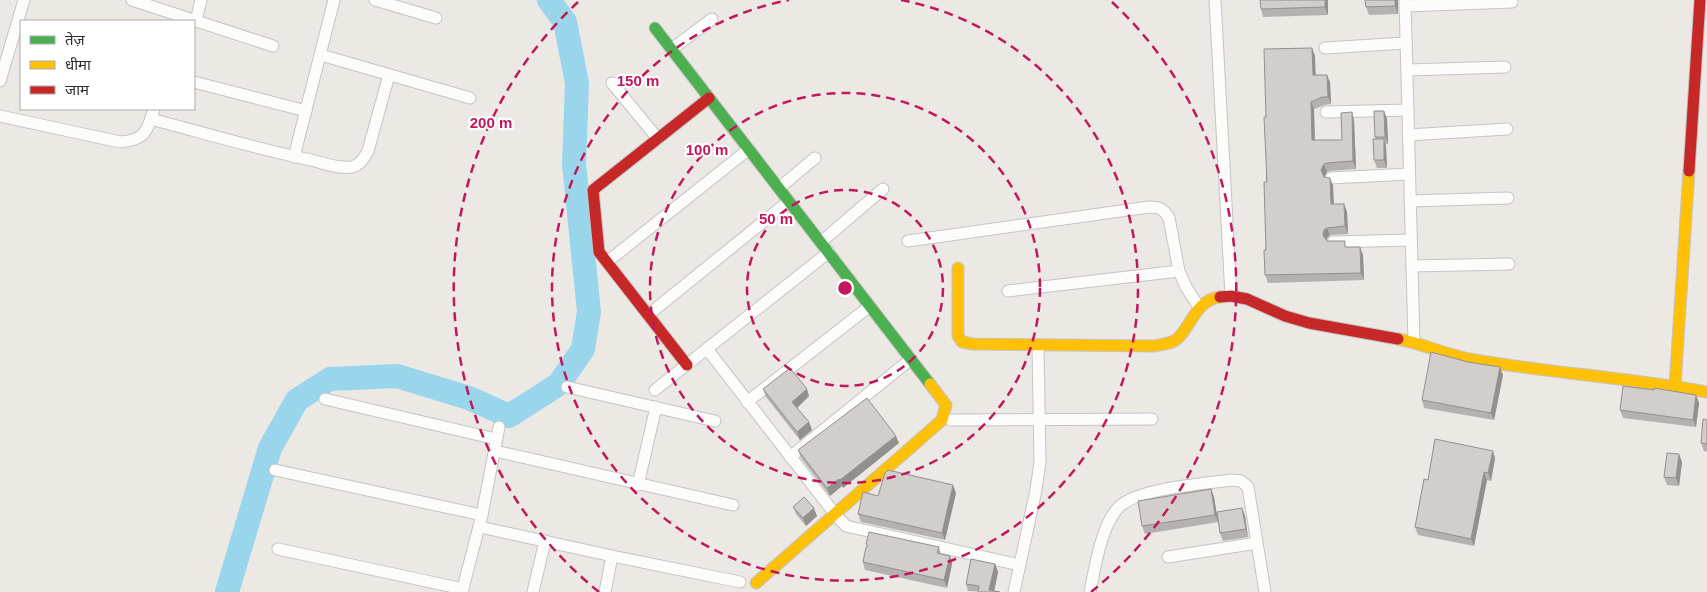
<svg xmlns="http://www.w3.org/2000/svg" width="1707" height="592" viewBox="0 0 1707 592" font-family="Helvetica,'Noto Sans Devanagari',sans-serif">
<rect width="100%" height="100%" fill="#ece8e4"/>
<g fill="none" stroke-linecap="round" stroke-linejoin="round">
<polyline stroke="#99d6ec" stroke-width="24" points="227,592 270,448 297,400 330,379 397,376 469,398 509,416 559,384 583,349 589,312 574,164 577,83 565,22 549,0"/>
<g stroke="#c5c4c5" stroke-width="13">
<g id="street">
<polyline points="132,0 273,46"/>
<polyline points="375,0 436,18"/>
<polyline points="1215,0 1231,296"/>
<polyline points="1405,0 1414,342"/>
<polyline points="1405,6 1512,2"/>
<polyline points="196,21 201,0"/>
<polyline points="1325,48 1406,43"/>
<polyline points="672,49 712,19"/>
<polyline points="321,55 470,98"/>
<polyline points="1407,70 1505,67"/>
<polyline points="0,81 24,0"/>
<polyline points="194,82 306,111"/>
<polyline points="612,83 658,139"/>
<polyline points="1326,112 1408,110"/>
<path d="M0,116L120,142C146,140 147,131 154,109"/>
<path d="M151,119C204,133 257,149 311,160C323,163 339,169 352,167C360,165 364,158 368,151L389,75"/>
<polyline points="1408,135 1507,129"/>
<polyline points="294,157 334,0"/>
<polyline points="1331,178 1409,174"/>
<polyline points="779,188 815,158"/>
<polyline points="1410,201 1508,198"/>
<path d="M908,241L1149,207C1159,207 1164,209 1169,218L1179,271L1186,287L1199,307"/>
<polyline points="821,242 883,189"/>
<polyline points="1333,242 1411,240"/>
<polyline points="607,262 749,149"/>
<polyline points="1412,266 1509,264"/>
<polyline points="1008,291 1179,271"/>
<polyline points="648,315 789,201"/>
<polyline points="707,349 835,514 846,526 1020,565"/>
<polyline points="567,387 715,421"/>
<polyline points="655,390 829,252"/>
<polyline points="325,399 496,439"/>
<polyline points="747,402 870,306"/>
<polyline points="951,420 1152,419"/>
<polyline points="495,451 733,505"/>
<polyline points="790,457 911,359"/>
<polyline points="275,470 482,515"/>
<polyline points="638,485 656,407"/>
<polyline points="480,527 612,556 740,582"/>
<polyline points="278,549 463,589"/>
<polyline points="1168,557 1257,543"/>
<polyline points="462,592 482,515 499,427"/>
<polyline points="533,592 545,541"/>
<polyline points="605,592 612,556"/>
<polyline points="1014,592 1036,490 1040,462 1038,346"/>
<path d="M1090,592C1095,567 1101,528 1117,509C1134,488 1204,484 1231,480L1241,481L1248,487L1265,592"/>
</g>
</g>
<g stroke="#c5c4c5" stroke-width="13">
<polyline id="fast" points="655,28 930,384"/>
</g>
<g stroke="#c5c4c5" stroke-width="13">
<g id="slow">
<path d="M958,268V336L962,342L973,344L1154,346C1163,344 1173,344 1179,337C1193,322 1197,300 1220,297"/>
<path d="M1398,339C1424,344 1449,356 1475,360C1552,373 1630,378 1707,392"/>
<polyline points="1675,386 1689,171"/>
<polyline points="756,583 942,420 946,405 930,384"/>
</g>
</g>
<g stroke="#c5c4c5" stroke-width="13">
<g id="jam">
<polyline points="1689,171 1700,0"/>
<polyline points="1220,297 1231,296 1247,299 1285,316 1309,323 1398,339"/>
<polyline points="687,365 599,252 593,190 709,98"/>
</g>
</g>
<use href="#street" stroke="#fcfcfb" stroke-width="11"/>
<use href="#fast" stroke="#4caf50" stroke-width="11"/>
<use href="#slow" stroke="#ffc107" stroke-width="11"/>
<use href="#jam" stroke="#c62828" stroke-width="11"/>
</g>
<g fill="#b4b1af">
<polygon points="1328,0 1328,15 1263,17 1261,9"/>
<polygon points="1365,0 1398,0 1398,14 1369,15 1366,7"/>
<polygon points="1312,48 1315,56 1315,75 1330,82 1331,104 1325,105 1314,109 1315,140 1342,140 1354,120 1356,169 1330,171 1327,172 1324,176 1333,185 1334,204 1344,204 1347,212 1348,234 1330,235 1327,238 1326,240 1327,241 1347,247 1363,255 1364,280 1268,283 1265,275 1266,250 1266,117"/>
<polygon points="1384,111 1387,119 1388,144 1386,144 1386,147 1387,168 1377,168 1374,160 1376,139 1375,137"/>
<polygon points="1503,375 1494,420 1424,408 1422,400"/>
<polygon points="763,389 809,396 797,408 809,422 812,430 800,440 766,397"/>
<polygon points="1696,395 1699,403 1696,427 1623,418 1620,410"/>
<polygon points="1707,420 1707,452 1704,451 1701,443"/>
<polygon points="899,443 843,488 842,486 830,496 801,458 798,450"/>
<polygon points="1495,458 1491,481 1487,480 1474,546 1418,535 1415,527"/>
<polygon points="1682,462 1679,486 1667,485 1664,477"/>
<polygon points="1211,489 1214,497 1218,522 1145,534 1142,526"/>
<polygon points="956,493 945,540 861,522 858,514 878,496"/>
<polygon points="793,507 817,516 806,526 796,514"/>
<polygon points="1242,508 1245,516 1248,537 1223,541 1220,533"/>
<polygon points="866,544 939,547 941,554 950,556 952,564 947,588 865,570 863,562 867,546"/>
<polygon points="995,564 998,572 994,591 1000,592 968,591 966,584"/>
</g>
<g fill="#92908e">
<polygon points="1325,0 1328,0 1328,15 1325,7"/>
<polygon points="1395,0 1398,0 1398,14 1395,6"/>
<polygon points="1312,48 1315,56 1316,83 1313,75"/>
<polygon points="1327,75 1330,82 1331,104 1328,97"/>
<polygon points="1311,102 1314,109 1315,148 1312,140"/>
<polygon points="1384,111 1387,119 1388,144 1385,137"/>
<polygon points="1352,112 1354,120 1356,169 1353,161"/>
<polygon points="1384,139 1386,147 1387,168 1384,160"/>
<polygon points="1324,164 1327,172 1324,178 1321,170"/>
<polygon points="1330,178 1333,185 1334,212 1331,204"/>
<polygon points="1344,204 1347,212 1348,234 1345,226"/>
<polygon points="1327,228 1330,235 1327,238 1326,243 1323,235 1324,230"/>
<polygon points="1360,247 1363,255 1364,280 1361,273"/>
<polygon points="1500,367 1503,375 1494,420 1491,413"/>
<polygon points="807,389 809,396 795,410 792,402"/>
<polygon points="1696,395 1699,403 1696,427 1693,420"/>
<polygon points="809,422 812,430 800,440 797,432"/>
<polygon points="896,436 899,443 843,488 840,480"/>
<polygon points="1493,451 1495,458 1491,481 1488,473"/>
<polygon points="1679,454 1682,462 1679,486 1676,478"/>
<polygon points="1484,472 1487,480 1474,546 1471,539"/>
<polygon points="839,479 842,486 830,496 827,488"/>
<polygon points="953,485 956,493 945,540 942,533"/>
<polygon points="1211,489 1214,497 1218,522 1215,515"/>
<polygon points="814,508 817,516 806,526 803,518"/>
<polygon points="1242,508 1245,516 1248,537 1246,529"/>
<polygon points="950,556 952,564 947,588 944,580"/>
<polygon points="995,564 998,572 994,592 989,590"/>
</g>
<g fill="#d1cecb" stroke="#92908e">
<polygon points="1260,0 1325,0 1325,7 1261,9"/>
<polygon points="1365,0 1395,0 1395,6 1366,7"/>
<polygon points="1312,48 1313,75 1327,75 1328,97 1322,97 1311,102 1312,140 1342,140 1341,113 1352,112 1353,161 1327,163 1324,164 1321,170 1324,177 1330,178 1331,204 1344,204 1345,226 1327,228 1324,230 1323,235 1327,241 1345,241 1345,247 1360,247 1361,273 1265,275 1264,250 1266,250 1264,182 1267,182 1264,117 1266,117 1264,49"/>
<polygon points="1374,111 1384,111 1385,137 1375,137"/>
<polygon points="1373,139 1384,139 1384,160 1374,160"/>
<polygon points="1431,352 1468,362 1500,367 1491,413 1422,400"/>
<polygon points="790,368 807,389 792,402 809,422 797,432 763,389"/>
<polygon points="1623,386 1654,390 1654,388 1696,395 1693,420 1620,410"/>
<polygon points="867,398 896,436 840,480 839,479 827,488 798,450"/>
<polygon points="1703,419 1707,420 1707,444 1701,443"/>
<polygon points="1435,439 1493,451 1488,473 1484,472 1471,539 1415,527 1424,479 1428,480"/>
<polygon points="1667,453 1679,454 1676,478 1664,477"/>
<polygon points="888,470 953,485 942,533 858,514 863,492 878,496 885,473"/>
<polygon points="1211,489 1215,515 1142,526 1138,501"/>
<polygon points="804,497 814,508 803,518 793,507"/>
<polygon points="1242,508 1246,529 1220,533 1217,512"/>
<polygon points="869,532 939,547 937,553 950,556 944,580 863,562 866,547 868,546 866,544"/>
<polygon points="971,559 995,564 989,590 1000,592 978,592 979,586 966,584"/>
</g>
<g fill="none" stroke="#c2185b" stroke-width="2.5" stroke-dasharray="9 6">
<circle cx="845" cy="288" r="98"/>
<circle cx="845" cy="288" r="195"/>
<path d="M901 0A293 293 0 1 1 789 0"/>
<path d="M599 592A391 391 0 0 1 578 2M1112 2A391 391 0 0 1 1091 592"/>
</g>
<circle cx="845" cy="288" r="8" fill="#c2185b" stroke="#fff" stroke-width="2.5"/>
<g font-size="15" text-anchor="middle" font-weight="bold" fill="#c2185b" stroke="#fff" stroke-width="4.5" stroke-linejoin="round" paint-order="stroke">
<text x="638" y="86">150 m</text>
<text x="491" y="128">200 m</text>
<text x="707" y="155">100 m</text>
<text x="776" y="224">50 m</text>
</g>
<rect x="20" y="20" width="175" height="90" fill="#ffffff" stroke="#ababab"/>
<rect x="30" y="36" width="25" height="8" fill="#4caf50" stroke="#ababab"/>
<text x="65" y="45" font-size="15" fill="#2e2e2e">तेज़</text>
<rect x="30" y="61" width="25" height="8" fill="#ffc107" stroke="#ababab"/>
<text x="65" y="70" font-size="15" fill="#2e2e2e">धीमा</text>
<rect x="30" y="86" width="25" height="8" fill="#c62828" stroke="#ababab"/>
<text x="65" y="95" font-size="15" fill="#2e2e2e">जाम</text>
</svg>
